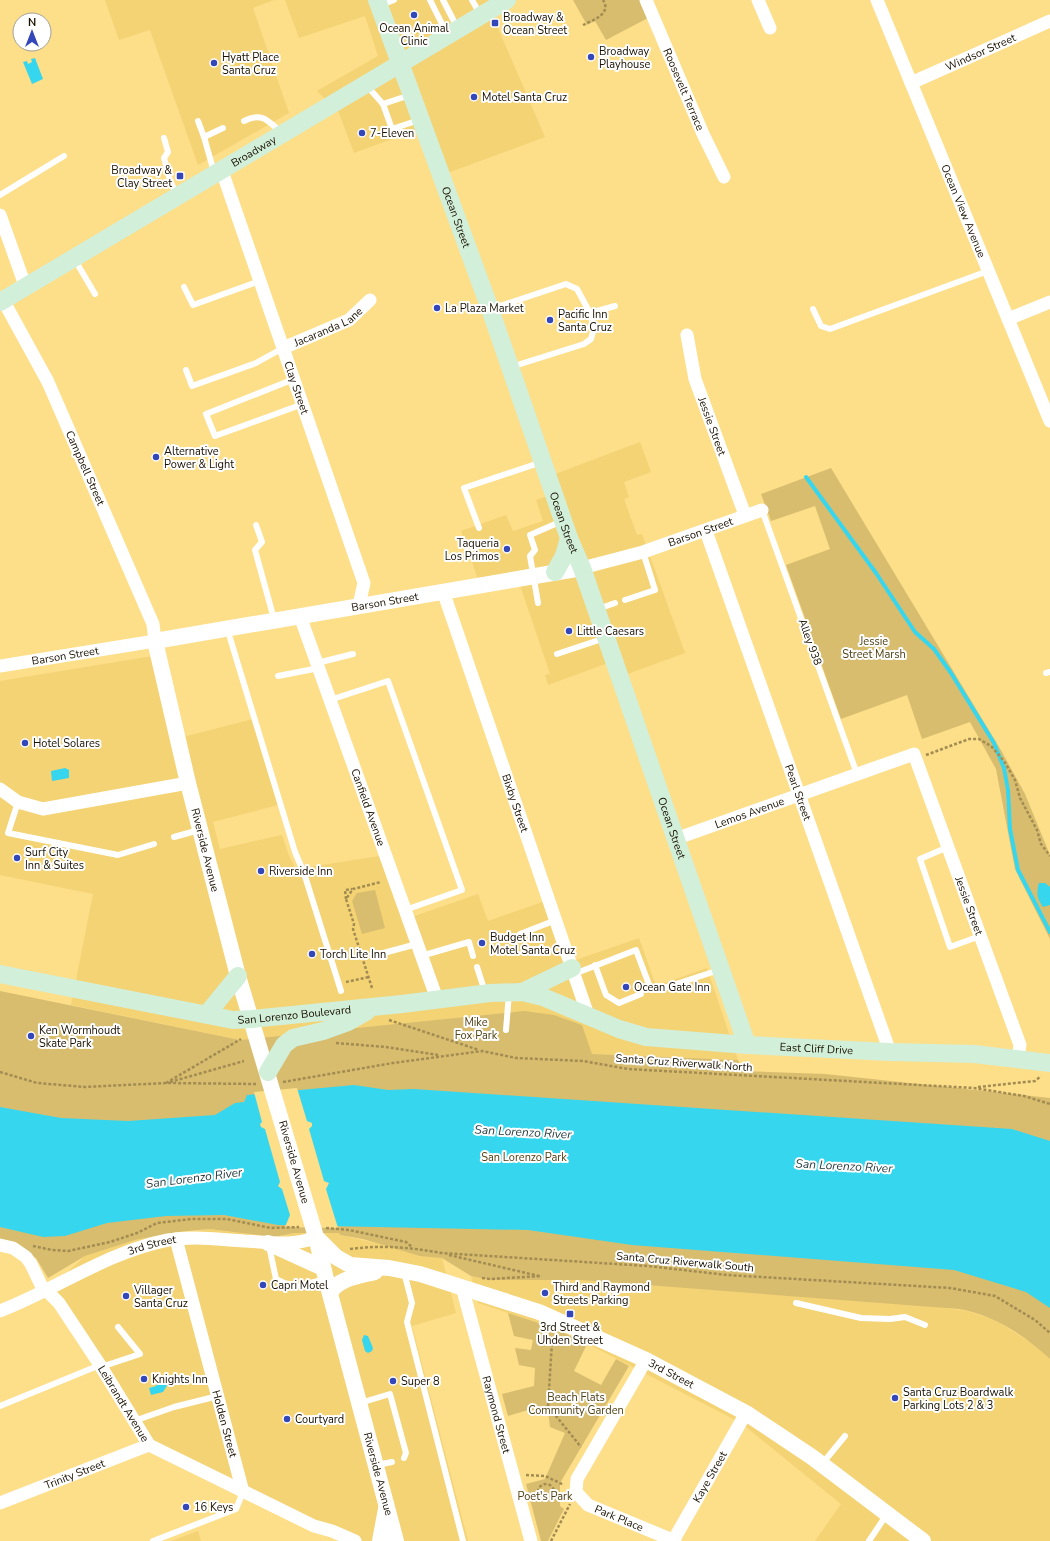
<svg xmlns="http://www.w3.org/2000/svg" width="1050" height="1541" viewBox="0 0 1050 1541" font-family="'Nunito Sans',sans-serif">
<rect width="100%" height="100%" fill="#fdde89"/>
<g fill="#f4d375">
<polygon points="105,0 274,0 253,8 289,113 198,165 150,30 119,40"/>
<polygon points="285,0 498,0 491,12 545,137 442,175 425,127 354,153 339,113 317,91 378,56 365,16 299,38"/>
<polygon points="640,442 651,472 624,482 629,497 624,499 637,535 642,534 685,653 622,676 616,660 548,685 545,675 550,674 519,582 481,588 461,531 506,515 513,531 543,521 536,500 556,493 550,476"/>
<polygon points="159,655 179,738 257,718 282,804 213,822 220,849 282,835 289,856 296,869 386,855 409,918 478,894 488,921 551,899 573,961 639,938 656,986 707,968 738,1060 592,1054 563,1058 332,1030 240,1040 71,1005 93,894 0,875 0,681"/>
<polygon points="209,1229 274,1237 294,1233 339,1233 340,1235 442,1258 456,1313 412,1326 468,1541 346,1541 149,1445 47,1291 85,1256 135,1240"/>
<polygon points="471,1276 490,1280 581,1280 922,1305 968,1311 995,1320 1038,1347 1050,1359 1050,1541 815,1541 841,1504 741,1423 561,1330 478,1303"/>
<polygon points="198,1531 201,1541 171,1541"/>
</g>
<g fill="#d8bd6f">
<polygon points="573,0 640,0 648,18 606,40 595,21 587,25"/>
<polygon points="831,468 1002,752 1025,794 1050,855 1050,939 1015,869 996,769 970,722 922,739 907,695 841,719 786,565 830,549 815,506 771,521 761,494"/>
<polygon points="375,890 385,928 362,934 352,901 357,893"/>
<path d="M0,991L240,1040L524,1011L554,1015L582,1025L592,1054L738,1060L742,1071L825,1074L1050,1098V1359C1024,1335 994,1315 959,1309L581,1280H490L471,1276L442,1258L420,1256L363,1239L340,1235L339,1233H294L274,1237L209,1229L178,1232L135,1240L85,1256L48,1278L36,1258L0,1244Z"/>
<polygon points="508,1313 554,1328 587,1344 574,1371 601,1385 616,1359 629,1366 560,1483 560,1506 564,1509 548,1541 541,1541 526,1484 545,1479 565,1433 550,1427 548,1410 528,1410 508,1416 502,1394 534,1386 535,1368 519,1365 515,1348 531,1350 533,1340 514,1336"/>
</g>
<g fill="#36d6ee">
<polygon points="35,58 43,79 32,84 23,62 27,61 28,64 32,62 31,59"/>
<polygon points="65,768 69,770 69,778 52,781 51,771"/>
<path d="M1039,883H1045L1050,887V905L1043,907C1037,899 1036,893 1039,883Z"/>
<polygon points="354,1085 388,1090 414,1089 1012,1129 1050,1141 1050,1308 1026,1292 954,1270 632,1245 528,1230 278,1225 224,1215 166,1216 107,1223 65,1236 43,1237 0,1227 0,1107 61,1118 128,1121 215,1115 235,1103 244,1102 247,1095"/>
<polygon points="364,1335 368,1336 373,1348 372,1351 368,1353 365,1351 362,1340"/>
<polygon points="160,1379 168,1384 163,1392 151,1395 149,1388 156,1386"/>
</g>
<polygon fill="#fdde89" points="297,1088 307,1121 312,1123 312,1126 309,1129 324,1181 329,1183 326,1189 338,1228 285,1227 290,1215 282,1189 278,1186 280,1182 265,1129 261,1127 260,1124 262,1122 254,1092"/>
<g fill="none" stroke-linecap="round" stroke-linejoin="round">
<polyline stroke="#36d6ee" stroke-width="4" points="806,477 876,573 915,632 934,649 951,673 994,743 1004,768 1008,790 1010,829 1018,870 1050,932"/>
<g stroke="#a28c52" stroke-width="2.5" stroke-dasharray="3 2" stroke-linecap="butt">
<path d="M583,25C593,20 612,14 603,0"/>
<polyline points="926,755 969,739 979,739 991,746 1004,761 1015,780 1020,798 1037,830 1041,844 1050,856"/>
<polyline points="346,899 345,890 352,889"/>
<polyline points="346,982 369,977"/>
<polyline points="372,988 353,929 354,924 346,899 353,889 381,882"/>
<polyline points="389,1020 479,1050"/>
<polyline points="336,1043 386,1047 438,1055"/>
<polyline points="0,1072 37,1083 85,1087 166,1083 256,1084"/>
<polyline points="170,1082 244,1061"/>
<polyline points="283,1082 393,1063 482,1051 516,1058 583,1061 628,1069 974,1088 1024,1096 1050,1104"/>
<polyline points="166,1083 241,1039"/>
<polyline points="978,1087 1035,1081 1041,1076"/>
<polyline points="326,1228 349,1230 406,1242 412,1247"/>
<polyline points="33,1246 52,1250 68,1251 110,1242 137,1233 157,1223 191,1219 227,1219 271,1228 299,1227"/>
<path d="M350,1249C381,1245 410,1247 441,1253L648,1266L727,1275L950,1288L995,1296L1035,1320L1050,1333"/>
<polyline points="449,1255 539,1276"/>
<polyline points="482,1278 490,1279 542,1276"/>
<polyline points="559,1337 552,1342 548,1406 581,1447"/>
<polyline points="526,1475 545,1476 564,1485"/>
<circle cx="546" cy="1492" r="8"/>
<polyline points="551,1541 570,1504"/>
</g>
<g stroke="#fff" stroke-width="6">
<polyline points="430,0 447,34"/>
<polyline points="443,0 457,27"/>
<polyline points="472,0 480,14"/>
<polyline points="381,5 394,0"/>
<polyline points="367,86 383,104 392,129 419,120"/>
<polyline points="383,104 410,95"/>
<polyline points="198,121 204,137"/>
<path d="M244,121C262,112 267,120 281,132"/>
<polyline points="164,138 168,152 164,158 170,180 176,194"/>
<polyline points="214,172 204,137 223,128"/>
<polyline points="0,195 64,156"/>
<polyline points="75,260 95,294"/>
<polyline points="184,287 193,305 260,281"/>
<polyline points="491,309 566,284 577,289 590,313 594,328 591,339 584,344 511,367"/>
<polyline points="813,309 821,326 830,329 988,271"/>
<polyline points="590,313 615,306"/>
<polyline points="186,370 192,386 256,363 283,348"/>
<polyline points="294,379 206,414 215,436 303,404"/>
<polyline points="762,510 857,774"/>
<polyline points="256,525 262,542 255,550 274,619"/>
<polyline points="479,528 464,488 542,462"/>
<polyline points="625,600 655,590 643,552"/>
<polyline points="538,603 530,556 535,550 530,535 562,521"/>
<polyline points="598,609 615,603"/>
<polyline points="230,638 295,852 304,873 341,991"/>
<polyline points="557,654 605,638"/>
<polyline points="317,663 353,654"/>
<polyline points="1046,673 1050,672"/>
<polyline points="278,676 319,668"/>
<polyline points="330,700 388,681 462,890 405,910"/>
<polyline points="18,802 8,833 118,855 154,844"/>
<polyline points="174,837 199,830"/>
<polyline points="948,847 920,859 950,947 980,936"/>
<polyline points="520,934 556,920"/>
<polyline points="376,955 417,944"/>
<polyline points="421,956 469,942 473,956"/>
<polyline points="595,965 606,995 619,1003 641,994"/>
<polyline points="477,967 485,992"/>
<polyline points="574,974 636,950 651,990 664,988 719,970"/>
<polyline points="506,1030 509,993"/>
<polyline points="269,1246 276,1279 284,1283 297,1286"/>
<polyline points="404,1272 412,1303 407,1322 463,1541"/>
<polyline points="306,1284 326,1279"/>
<polyline points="796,1303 861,1318 890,1319 905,1317 925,1325"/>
<polyline points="101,1367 140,1354 118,1327"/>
<polyline points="360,1403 390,1394 406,1453 404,1458"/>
<polyline points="0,1406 100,1365"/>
<polyline points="134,1421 174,1407 218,1396"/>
<polyline points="822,1464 845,1436"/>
<polyline points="377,1465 392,1462"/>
<polyline points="153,1541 236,1509 243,1492"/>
<polyline points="869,1541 887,1514"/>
</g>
<g stroke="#fff" stroke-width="13">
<path id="s1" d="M646,0L703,134L724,177"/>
<polyline points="758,0 770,28"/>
<path id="s2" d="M877,0L1050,421"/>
<path id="s3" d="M911,83L1050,21"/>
<path id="s4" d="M222,171L364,583L359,605"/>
<polyline points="0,215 26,288"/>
<polyline points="1008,319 1050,302"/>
<path id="s5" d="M687,335L695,379L745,515"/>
<path id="s6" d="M283,348L349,320L370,300"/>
<path id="s7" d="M706,531L890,1052"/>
<path id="s8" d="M582,568L643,552L762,510"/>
<path id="s9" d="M443,591L588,1015"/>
<path id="s10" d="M300,616L437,999"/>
<path id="s11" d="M0,666L155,641L153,624L48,382L3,300"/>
<polyline points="0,789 18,802 43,809 188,783"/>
<path id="s12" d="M675,839L914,754L1020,1045L1018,1058"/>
<path id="s13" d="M176,1239L243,1492"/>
<path id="s14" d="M0,1245L13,1248L26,1257L31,1264L41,1285L59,1303L100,1365L149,1445L314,1526L332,1531L355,1541"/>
<path id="s15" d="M462,1287L531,1541"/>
<path id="s16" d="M0,1311C57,1289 107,1252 168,1240C192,1236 220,1239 244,1241C268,1242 294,1247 316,1237"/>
<path id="s17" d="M646,1360L577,1479L576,1492L588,1505L675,1541"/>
<path id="s18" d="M0,1503L149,1445"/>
<path id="s19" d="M673,1541L746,1413"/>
</g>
<g stroke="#fff" stroke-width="16">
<path id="s20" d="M316,1237L336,1257L350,1265L389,1268L420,1274L539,1312L646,1360L746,1413L812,1457L923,1541"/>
<polyline points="268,1243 323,1268"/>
<path d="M330,1293C338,1278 360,1276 375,1272"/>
<polyline points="380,1541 386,1509"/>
<path id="s21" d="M396,1541L326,1279L316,1237L238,976L188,783L155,641L582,568"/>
</g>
<g stroke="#d2efda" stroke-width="18">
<path id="s22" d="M377,0L490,309L569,538L582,568L747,1045"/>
<path id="s23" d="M0,302L507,0"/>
<polyline points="555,572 564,556 569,538"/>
<path id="s24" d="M0,974L233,1020L252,1019L402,1004L490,993L522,992L543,997L619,1029L646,1037L747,1045L890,1052L974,1054L1050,1063"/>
<polyline points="522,992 572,968"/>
<polyline points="207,1014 238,976"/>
<polyline points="268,1072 284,1045 293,1038 323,1031 348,1022 366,1012"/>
</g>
</g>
<g fill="#3447b9" stroke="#fff" stroke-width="1.5">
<circle cx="414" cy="15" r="4"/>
<rect x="491" y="19" width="8" height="8" rx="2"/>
<circle cx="591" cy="57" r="4"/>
<circle cx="214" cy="63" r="4"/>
<circle cx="474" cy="97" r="4"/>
<circle cx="362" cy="133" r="4"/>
<rect x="176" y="172" width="8" height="8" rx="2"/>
<circle cx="437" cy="308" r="4"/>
<circle cx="550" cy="320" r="4"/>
<circle cx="156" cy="457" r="4"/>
<circle cx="507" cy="549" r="4"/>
<circle cx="569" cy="631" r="4"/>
<circle cx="25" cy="743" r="4"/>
<circle cx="17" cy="858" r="4"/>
<circle cx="261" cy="871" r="4"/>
<circle cx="482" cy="943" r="4"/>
<circle cx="312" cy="954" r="4"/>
<circle cx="626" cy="987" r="4"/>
<circle cx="31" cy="1036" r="4"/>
<circle cx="263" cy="1285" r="4"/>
<circle cx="545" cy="1293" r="4"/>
<circle cx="126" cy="1296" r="4"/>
<rect x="566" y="1310" width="8" height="8" rx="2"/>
<circle cx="144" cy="1379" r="4"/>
<circle cx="393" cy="1381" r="4"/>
<circle cx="895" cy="1398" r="4"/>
<circle cx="287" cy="1419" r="4"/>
<circle cx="186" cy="1507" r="4"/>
</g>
<g text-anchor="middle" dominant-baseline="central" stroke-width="4" stroke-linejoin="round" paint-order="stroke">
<g font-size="11" fill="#1a1100" stroke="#fff" text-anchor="start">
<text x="503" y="17">Broadway &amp;<tspan x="503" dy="13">Ocean Street</tspan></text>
<text x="414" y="28" text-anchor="middle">Ocean Animal<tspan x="414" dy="13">Clinic</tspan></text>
<text x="599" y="51">Broadway<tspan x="599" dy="13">Playhouse</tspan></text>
<text x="222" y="57">Hyatt Place<tspan x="222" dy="13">Santa Cruz</tspan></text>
<text x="482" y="97">Motel Santa Cruz</text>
<text x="370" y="133">7-Eleven</text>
<text x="172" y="170" text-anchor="end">Broadway &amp;<tspan x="172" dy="13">Clay Street</tspan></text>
<text x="445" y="308">La Plaza Market</text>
<text x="558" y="314">Pacific Inn<tspan x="558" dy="13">Santa Cruz</tspan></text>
<text x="164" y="451">Alternative<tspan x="164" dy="13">Power &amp; Light</tspan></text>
<text x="499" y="543" text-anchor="end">Taqueria<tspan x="499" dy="13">Los Primos</tspan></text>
<text x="577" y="631">Little Caesars</text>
<text x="33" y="743">Hotel Solares</text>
<text x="25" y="852">Surf City<tspan x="25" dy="13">Inn &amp; Suites</tspan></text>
<text x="269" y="871">Riverside Inn</text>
<text x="490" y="937">Budget Inn<tspan x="490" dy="13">Motel Santa Cruz</tspan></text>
<text x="320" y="954">Torch Lite Inn</text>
<text x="634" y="987">Ocean Gate Inn</text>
<text x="39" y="1030">Ken Wormhoudt<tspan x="39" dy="13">Skate Park</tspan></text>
<text x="271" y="1285">Capri Motel</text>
<text x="553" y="1287">Third and Raymond<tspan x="553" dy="13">Streets Parking</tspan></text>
<text x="134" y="1290">Villager<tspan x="134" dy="13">Santa Cruz</tspan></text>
<text x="570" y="1327" text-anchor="middle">3rd Street &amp;<tspan x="570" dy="13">Uhden Street</tspan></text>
<text x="152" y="1379">Knights Inn</text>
<text x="401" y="1381">Super 8</text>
<text x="903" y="1392">Santa Cruz Boardwalk<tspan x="903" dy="13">Parking Lots 2 &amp; 3</tspan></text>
<text x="295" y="1419">Courtyard</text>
<text x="194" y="1507">16 Keys</text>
</g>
<g font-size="11" fill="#1a1100" stroke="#fff">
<text stroke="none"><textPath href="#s3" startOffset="76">Windsor Street</textPath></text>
<text stroke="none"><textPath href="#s1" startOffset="97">Roosevelt Terrace</textPath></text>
<text stroke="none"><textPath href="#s23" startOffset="295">Broadway</textPath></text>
<text stroke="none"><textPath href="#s2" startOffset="228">Ocean View Avenue</textPath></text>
<text stroke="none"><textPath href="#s22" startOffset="231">Ocean Street</textPath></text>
<text stroke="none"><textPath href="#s6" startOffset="50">Jacaranda Lane</textPath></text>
<text stroke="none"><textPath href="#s4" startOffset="229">Clay Street</textPath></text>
<text stroke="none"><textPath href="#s5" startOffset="95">Jessie Street</textPath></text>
<text transform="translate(85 468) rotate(66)">Campbell Street</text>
<text stroke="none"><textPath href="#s22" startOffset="555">Ocean Street</textPath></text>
<text stroke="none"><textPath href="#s8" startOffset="124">Barson Street</textPath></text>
<text stroke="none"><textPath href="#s21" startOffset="1165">Barson Street</textPath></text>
<text transform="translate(810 642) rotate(70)">Alley 938</text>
<text stroke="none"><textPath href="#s11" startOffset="66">Barson Street</textPath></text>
<text stroke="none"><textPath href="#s7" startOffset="277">Pearl Street</textPath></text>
<text stroke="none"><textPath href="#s9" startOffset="224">Bixby Street</textPath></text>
<text stroke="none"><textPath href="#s10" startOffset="203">Canfield Avenue</textPath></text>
<text stroke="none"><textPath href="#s12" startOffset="79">Lemos Avenue</textPath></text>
<text stroke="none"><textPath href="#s22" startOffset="879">Ocean Street</textPath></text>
<text transform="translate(205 850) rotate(76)">Riverside Avenue</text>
<text stroke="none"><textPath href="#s12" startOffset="415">Jessie Street</textPath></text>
<text stroke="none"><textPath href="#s24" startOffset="299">San Lorenzo Boulevard</textPath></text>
<text stroke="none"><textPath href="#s24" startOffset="831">East Cliff Drive</textPath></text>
<text transform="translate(684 1063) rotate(4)">Santa Cruz Riverwalk North</text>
<text transform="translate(294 1162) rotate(74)">Riverside Avenue</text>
<text stroke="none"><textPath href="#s16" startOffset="166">3rd Street</textPath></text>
<text transform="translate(685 1262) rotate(5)">Santa Cruz Riverwalk South</text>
<text stroke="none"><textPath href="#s20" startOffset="386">3rd Street</textPath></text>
<text stroke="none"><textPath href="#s14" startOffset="206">Leibrandt Avenue</textPath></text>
<text stroke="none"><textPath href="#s15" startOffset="132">Raymond Street</textPath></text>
<text stroke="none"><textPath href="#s13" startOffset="191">Holden Street</textPath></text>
<text stroke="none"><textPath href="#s18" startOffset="80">Trinity Street</textPath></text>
<text transform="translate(378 1474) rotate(75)">Riverside Avenue</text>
<text stroke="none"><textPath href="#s19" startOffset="74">Kaye Street</textPath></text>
<text stroke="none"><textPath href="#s17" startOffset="202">Park Place</textPath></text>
</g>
<g font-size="11" fill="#504115" stroke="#fff">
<text x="874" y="641">Jessie<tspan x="874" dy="13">Street Marsh</tspan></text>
<text x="476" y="1022">Mike<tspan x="476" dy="13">Fox Park</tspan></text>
<text x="524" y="1157">San Lorenzo Park</text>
<text x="576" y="1397">Beach Flats<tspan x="576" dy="13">Community Garden</tspan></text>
<text x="545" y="1496">Poet's Park</text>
</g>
<g font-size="12" font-style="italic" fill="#253e43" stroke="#fff">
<text transform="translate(523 1132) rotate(3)">San Lorenzo River</text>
<text transform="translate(844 1166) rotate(3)">San Lorenzo River</text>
<text transform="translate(194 1178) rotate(-7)">San Lorenzo River</text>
</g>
</g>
<g transform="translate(32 32)"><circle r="19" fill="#ffffff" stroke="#a3a099"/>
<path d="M0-3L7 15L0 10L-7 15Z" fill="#3447b9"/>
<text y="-6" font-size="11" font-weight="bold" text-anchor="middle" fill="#1a1100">N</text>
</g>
</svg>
